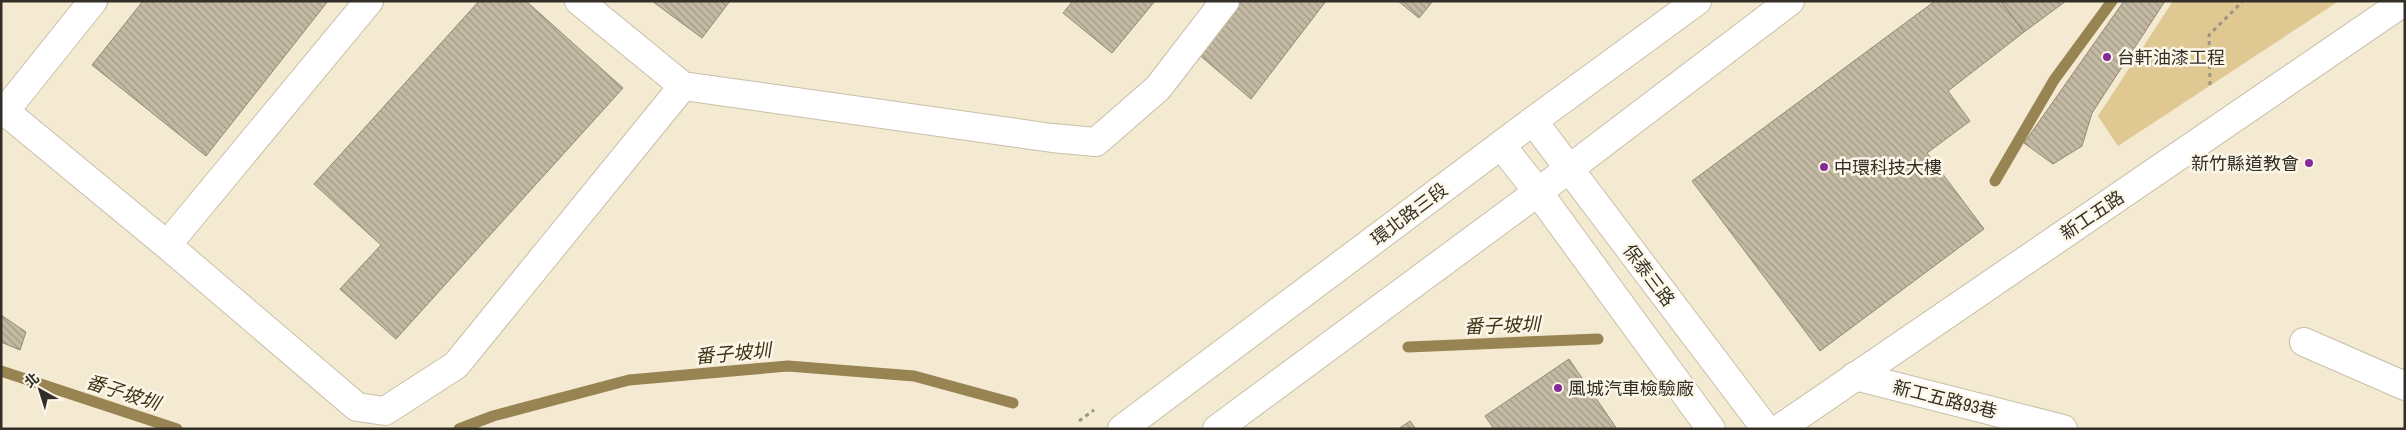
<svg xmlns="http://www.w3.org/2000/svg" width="2406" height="430" viewBox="0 0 2406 430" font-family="'Archivo Narrow','Noto Sans TC',sans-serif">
<defs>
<pattern id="building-back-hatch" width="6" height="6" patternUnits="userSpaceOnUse" patternTransform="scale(1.25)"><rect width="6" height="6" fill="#c4baa4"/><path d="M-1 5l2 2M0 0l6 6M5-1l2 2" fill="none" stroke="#a09885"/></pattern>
</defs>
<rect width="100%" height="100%" fill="#f4ead2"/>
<polygon fill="#e0c892" points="2173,1 2339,1 2118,146 2098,116"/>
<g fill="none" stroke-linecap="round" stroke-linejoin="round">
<g stroke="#988453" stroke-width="11">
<polyline points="1995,181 2054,80 2112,1"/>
<polyline points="1408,347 1598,339"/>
<polyline points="1,371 177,429"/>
<polyline points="459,429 493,416 629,380 788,366 914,376 1013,403"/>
</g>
</g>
<g fill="url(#building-back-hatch)" stroke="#948a75">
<polygon points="143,1 328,1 206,156 92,65"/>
<polygon points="479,1 526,1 623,88 396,339 340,289 381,245 314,184"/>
<polygon points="652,1 730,1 702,38"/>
<polygon points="1073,1 1155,1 1112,53 1063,13"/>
<polygon points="1228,1 1326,1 1251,99 1190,47"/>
<polygon points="1398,1 1433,1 1419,18"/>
<polygon points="1935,1 2001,1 2024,32 1948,91 1970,121 1927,153 1984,229 1820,351 1692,181"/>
<polygon points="2001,1 2066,1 2024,32"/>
<polygon points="2124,1 2165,1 2092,113 2082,146 2053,164 2024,143"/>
<polygon points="1,315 26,332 20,350 1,342"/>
<polygon points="1569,359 1617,429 1494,429 1485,416"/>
<polygon points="1410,421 1416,429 1398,429"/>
</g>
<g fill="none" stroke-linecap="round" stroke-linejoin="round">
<g stroke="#c9bfa9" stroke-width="30">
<g id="minor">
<polyline points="579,1 683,86 1052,138 1096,142 1158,88 1225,1"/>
<polyline points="1,108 167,245 357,407 385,411 456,365 683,86"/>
<polyline points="5,111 93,1"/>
<polyline points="1533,121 1766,429"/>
<polyline points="1501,145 1538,192 1711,429"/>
<polyline points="167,245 369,1"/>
<polyline points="2304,342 2405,386"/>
<polyline points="1855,376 2063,429"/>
<polyline points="1122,429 1533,121 1697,1"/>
<polyline points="1217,429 1569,169 1790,1"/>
<polyline points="1779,429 2405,1"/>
</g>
</g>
<g stroke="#9b9483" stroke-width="3" stroke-dasharray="4 4" stroke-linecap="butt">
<polyline points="2210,85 2209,35 2243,1"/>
<polyline points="1079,421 1094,410"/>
</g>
<use href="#minor" stroke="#fff" stroke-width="28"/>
</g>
<g fill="#862b96" stroke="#fdf7e9" stroke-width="2">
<circle cx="2107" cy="57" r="5"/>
<circle cx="2309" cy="163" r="5"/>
<circle cx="1824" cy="167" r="5"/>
<circle cx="1558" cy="388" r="5"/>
</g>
<g text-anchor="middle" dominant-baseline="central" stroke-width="5" stroke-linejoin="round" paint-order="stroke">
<g font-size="18" fill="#332f26" stroke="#fdf7e9" text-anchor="start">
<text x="2117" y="57">台軒油漆工程</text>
<text x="2299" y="163" text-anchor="end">新竹縣道教會</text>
<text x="1834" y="167">中環科技大樓</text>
<text x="1568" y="388">風城汽車檢驗廠</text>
</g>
<g font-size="18" fill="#332f26" stroke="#fdf7e9">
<text transform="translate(1409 214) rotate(-37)">環北路三段</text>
<text transform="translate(2092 215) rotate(-34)">新工五路</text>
<text transform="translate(1649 275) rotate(53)">保泰三路</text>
<text transform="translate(1945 399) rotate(14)">新工五路93巷</text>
</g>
<g font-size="19" font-style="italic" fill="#403416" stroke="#fdf7e9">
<text transform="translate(1502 325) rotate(-2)">番子坡圳</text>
<text transform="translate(733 353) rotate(-5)">番子坡圳</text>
<text transform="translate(123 392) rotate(18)">番子坡圳</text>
</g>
</g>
<rect width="2406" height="430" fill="none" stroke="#332f26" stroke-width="5"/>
<g transform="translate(40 390) rotate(321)" stroke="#fdf7e9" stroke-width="4" paint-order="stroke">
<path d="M0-4L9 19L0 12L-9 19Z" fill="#332f26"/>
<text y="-8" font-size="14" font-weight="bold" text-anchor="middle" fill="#332f26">北</text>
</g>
</svg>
